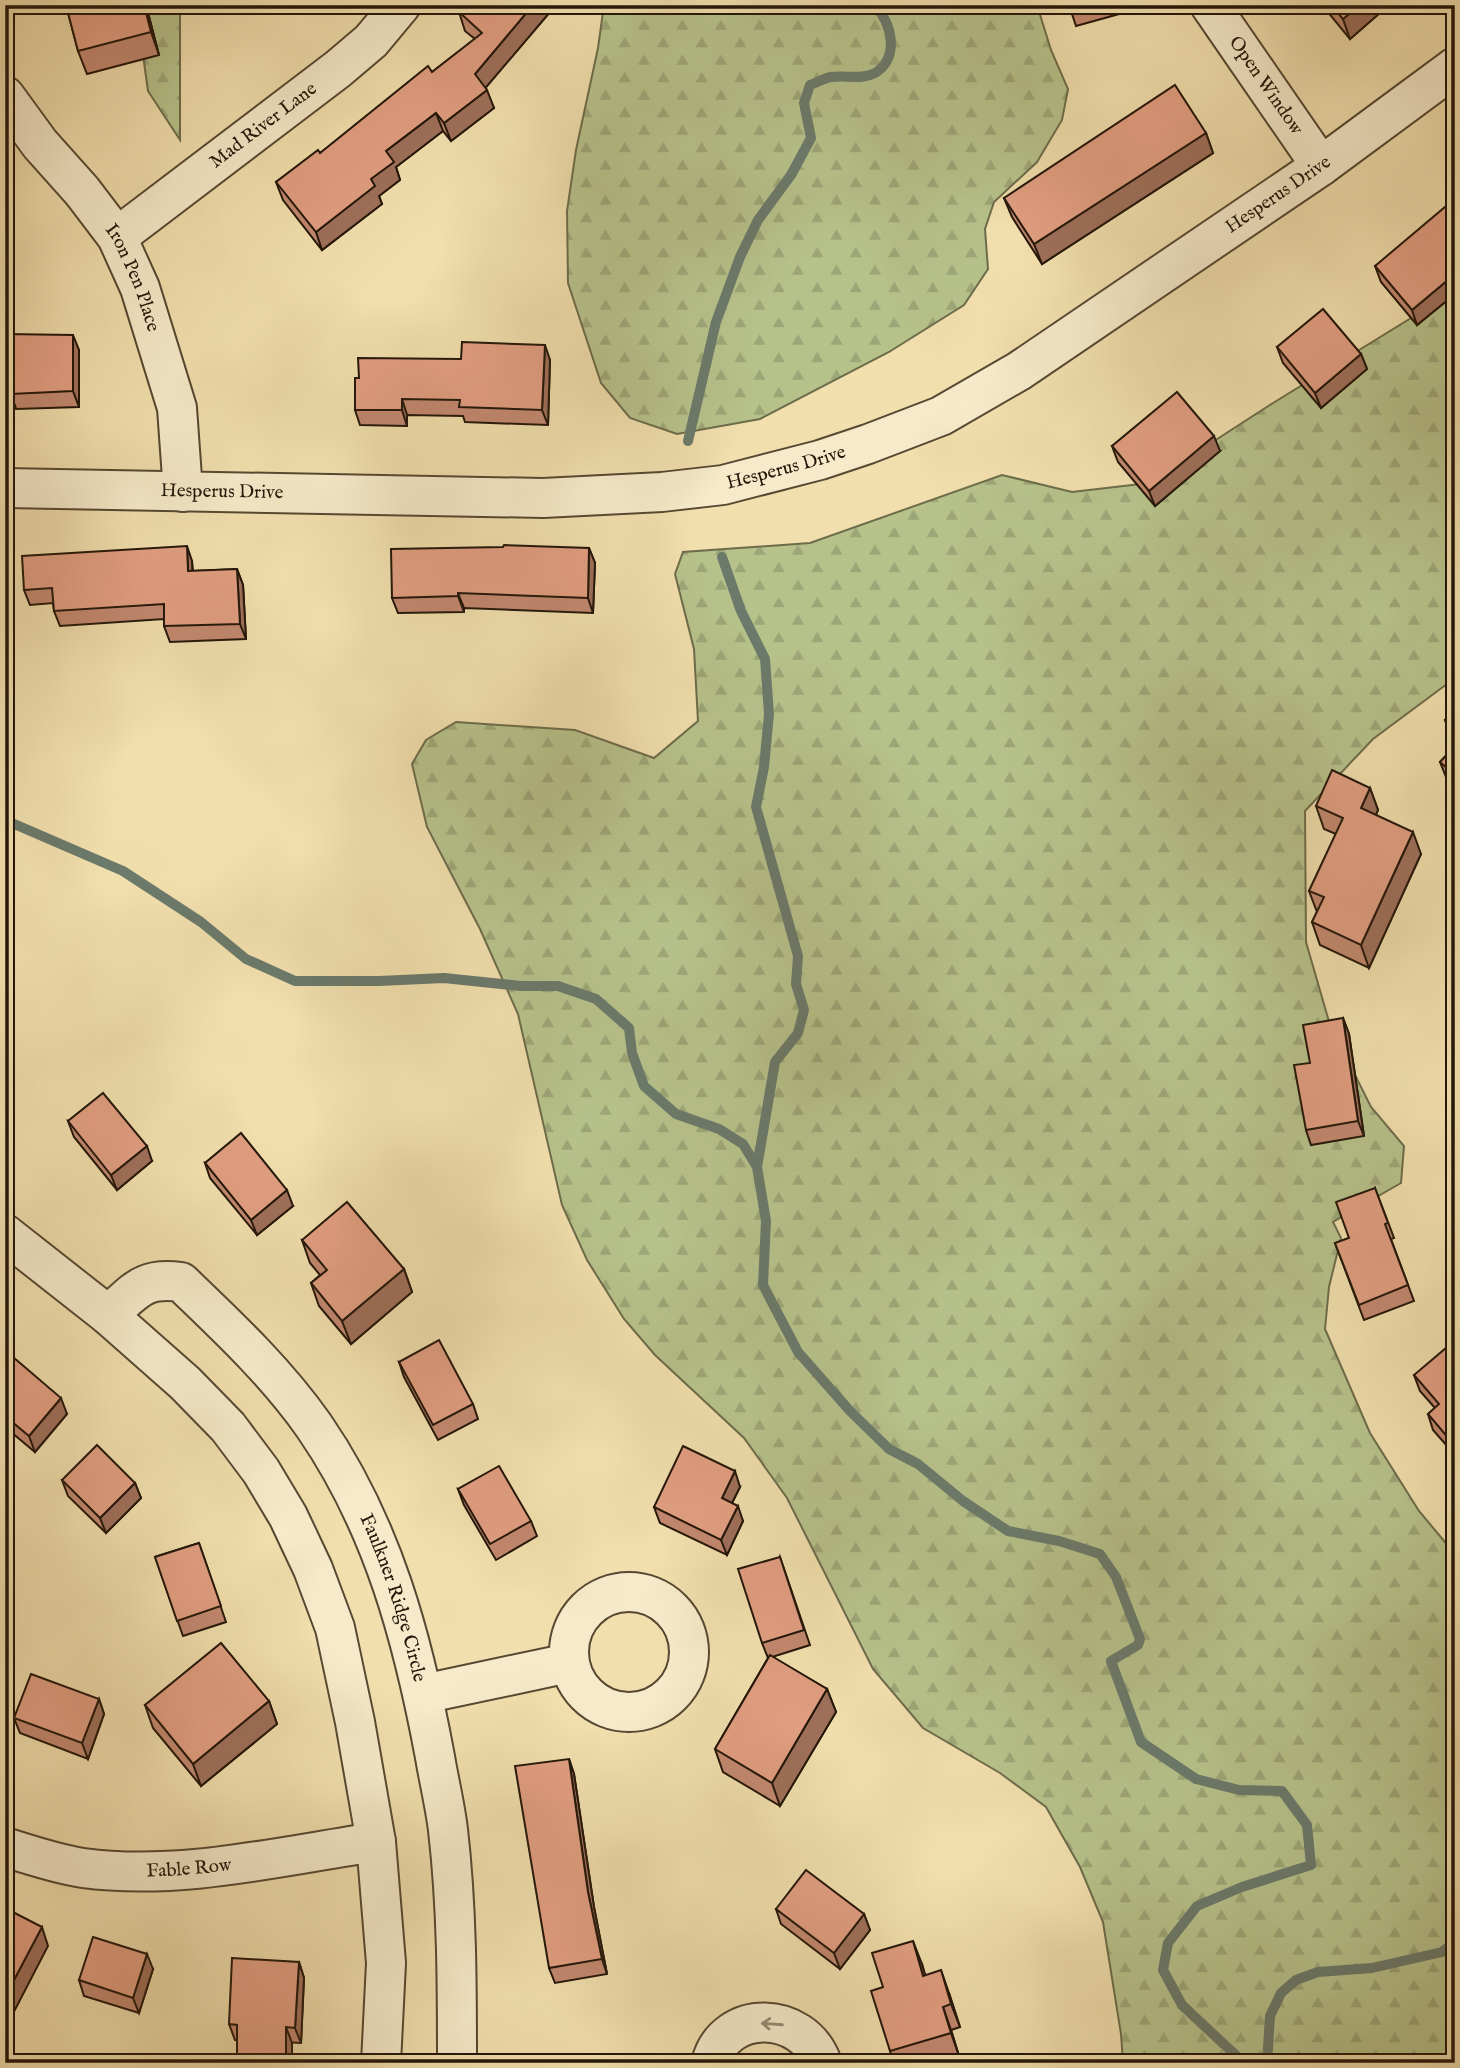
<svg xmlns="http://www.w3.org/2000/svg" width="1460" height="2068" viewBox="0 0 1460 2068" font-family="'IM FELL English',serif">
<defs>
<pattern id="forest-firs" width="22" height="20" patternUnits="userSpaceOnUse" patternTransform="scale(1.75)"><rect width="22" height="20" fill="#b7c28b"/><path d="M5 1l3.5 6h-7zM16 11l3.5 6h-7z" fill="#9da677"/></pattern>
</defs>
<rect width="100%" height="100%" fill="#f1dfad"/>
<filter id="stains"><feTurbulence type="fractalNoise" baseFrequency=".00286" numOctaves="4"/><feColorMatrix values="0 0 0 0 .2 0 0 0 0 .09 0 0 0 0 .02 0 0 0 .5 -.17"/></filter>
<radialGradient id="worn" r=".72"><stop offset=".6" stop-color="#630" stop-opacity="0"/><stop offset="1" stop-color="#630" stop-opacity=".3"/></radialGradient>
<g fill="url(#forest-firs)" stroke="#6d6c4a" stroke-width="2">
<polygon points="136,5 180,5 180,140 148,91"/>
<polygon points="604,5 1037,5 1051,50 1068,89 1062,120 1037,162 994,202 985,229 988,269 964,305 889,352 760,419 677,434 630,418 601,383 568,283 567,211 576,150 598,48"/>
<polygon points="1455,291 1455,678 1373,739 1305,811 1306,942 1330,1025 1371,1107 1404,1146 1401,1183 1333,1222 1341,1238 1329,1287 1325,1329 1370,1433 1419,1511 1455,1554 1455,2063 1123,2063 1121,2034 1103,1922 1080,1867 1046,1807 1000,1773 923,1728 873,1669 787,1498 744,1438 655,1355 624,1319 587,1260 562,1205 518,1014 480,929 427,827 412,764 426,740 456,722 575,730 654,758 698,721 694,649 675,574 683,552 810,543 1002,475 1072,492 1149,483 1273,403"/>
</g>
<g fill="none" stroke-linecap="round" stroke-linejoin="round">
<g stroke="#6b7a6b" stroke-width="10">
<path d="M688,441L716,322L740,257L758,220L791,175L811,138L804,103L810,85C817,83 824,78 831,77C844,75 863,80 875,73C900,57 892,23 874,5"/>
<polyline points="722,557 741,611 765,659 769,714 764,767 756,807 798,956 796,984 804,1010 798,1033 775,1062 757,1167"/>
<polyline points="5,820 123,871 201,922 246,959 295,981 379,981 444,978 521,986 558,986 596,999 629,1028 632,1053 644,1086 676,1114 719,1129 743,1144 757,1167 766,1221 763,1285 798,1352 850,1411 889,1449 918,1464 963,1501 1008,1531 1059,1541 1100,1554 1116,1577 1140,1639 1138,1645 1111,1661 1141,1742 1196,1779 1239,1790 1282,1791 1307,1825 1311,1865 1242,1887 1197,1906 1168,1943 1163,1970 1182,2005 1244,2063"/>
<polyline points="1267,2063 1270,2016 1281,1993 1296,1980 1318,1972 1372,1968 1442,1952 1455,1942"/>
</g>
<g stroke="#564832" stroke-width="42">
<g id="minor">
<path id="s1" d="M1210,5L1321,166"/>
<path id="s2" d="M5,96L40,144L82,191L117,237L140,288L177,408L183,492"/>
<path id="s3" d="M117,237L338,69L371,41L401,5"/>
<path id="s4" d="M5,488L543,498L662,492L723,485L820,460L868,444L941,416L1019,371L1321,166L1455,67"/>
<polyline points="5,1234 108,1315 185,1383 228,1427 261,1471 288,1516 313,1569 335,1628 355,1722 376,1842 386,1963 381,2063"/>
<path id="s5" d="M108,1315C136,1291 142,1277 181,1282C228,1327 276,1372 314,1426C383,1526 413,1639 435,1757C439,1781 445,1805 448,1830C457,1907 457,1985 457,2063"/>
<circle cx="629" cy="1652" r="60"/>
<polyline points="423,1694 569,1663"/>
<path id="s6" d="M5,1847C30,1855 57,1864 83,1868C180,1881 280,1856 376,1842"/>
<path d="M711,2063C725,2008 803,2010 822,2063"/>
</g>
</g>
<use href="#minor" stroke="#f6eaca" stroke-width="38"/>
</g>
<g fill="#c2886f" stroke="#231609" stroke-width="2">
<polygon points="66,5 146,5 159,55 87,74 78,51"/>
<polygon points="465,5 556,5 485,88 494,108 451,141 443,131 396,167 400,180 379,196 382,204 322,250 283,200 276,182 320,153 432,72 475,39 465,31 459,12"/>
<polygon points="1069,5 1128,5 1130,11 1076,26"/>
<polygon points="1322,5 1389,5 1350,39"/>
<polygon points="1206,133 1213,153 1042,264 1012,217 1004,198"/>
<polygon points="1455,219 1455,294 1417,325 1381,282 1375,266"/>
<polygon points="5,334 79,350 79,407 16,409 15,405 5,405"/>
<polygon points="1277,347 1361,354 1367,369 1321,408 1283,363"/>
<polygon points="550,360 548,425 465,422 463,416 407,415 407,426 360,425 355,410"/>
<polygon points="1112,446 1220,451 1155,506 1118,462"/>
<polygon points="589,548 595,563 593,613 464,608 464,612 398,613 392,598"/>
<polygon points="192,561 193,571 237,569 243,585 246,639 170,642 164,626 164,619 60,626 54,611 53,603 30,605 24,590"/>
<polygon points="1455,709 1455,739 1450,735 1445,720"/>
<polygon points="1455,746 1455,785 1446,777 1440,762"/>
<polygon points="1370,788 1378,810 1376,815 1421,854 1369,968 1320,945 1312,922 1317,912 1309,891 1336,834 1324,829 1316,806"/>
<polygon points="1343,1018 1349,1034 1364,1136 1311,1145 1306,1130 1310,1063"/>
<polygon points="68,1121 152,1161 117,1190 74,1137"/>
<polygon points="205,1163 293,1206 257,1235 210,1178"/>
<polygon points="1375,1188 1394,1238 1391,1239 1414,1301 1364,1320 1335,1243 1349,1238"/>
<polygon points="302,1240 404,1269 412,1292 351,1344 319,1306 311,1283 320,1275 310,1263"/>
<polygon points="1455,1358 1455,1455 1433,1430 1428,1414 1435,1408 1420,1391 1414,1375"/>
<polygon points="399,1362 473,1404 478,1419 438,1440 404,1377"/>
<polygon points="5,1365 67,1414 35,1452 5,1427"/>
<polygon points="62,1480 135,1483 141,1498 106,1533 68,1496"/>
<polygon points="740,1487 732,1503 743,1521 727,1555 660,1523 654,1507"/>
<polygon points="458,1489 531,1521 537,1536 496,1560 464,1505"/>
<polygon points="199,1543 226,1622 183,1636 155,1557"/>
<polygon points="780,1557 810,1645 772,1657 827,1689 836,1712 780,1806 723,1772 715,1749 768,1658 762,1643"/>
<polygon points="99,1699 104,1714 88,1759 20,1733 14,1718"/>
<polygon points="269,1701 277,1724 201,1786 153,1728 145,1705"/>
<polygon points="569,1759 574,1774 594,1907 607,1974 555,1983 549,1968"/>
<polygon points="776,1909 864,1914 870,1930 840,1969 781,1924"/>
<polygon points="299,1962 304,1978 301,2043 235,2040 229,2024"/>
<polygon points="922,1964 925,1975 949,1993 960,2027 951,2030 959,2056 935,2063 894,2063 890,2051 883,1987"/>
<polygon points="153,1969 139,2013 84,1996 79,1980"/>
</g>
<g fill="#9e6f5a" stroke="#231609" stroke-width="2">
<polygon points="144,5 146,5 159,55 151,32"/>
<polygon points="533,5 556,5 482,92 475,74"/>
<polygon points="1360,5 1389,5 1350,39 1343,19"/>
<polygon points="487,90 494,108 451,141 444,123"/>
<polygon points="436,113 443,131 396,167 400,180 379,196 382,204 322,250 316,232 371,179 386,151"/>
<polygon points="1206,133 1213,153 1042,264 1034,244"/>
<polygon points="1455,274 1455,294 1417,325 1412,310"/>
<polygon points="73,335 79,350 79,407 73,391"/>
<polygon points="545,345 550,360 548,425 542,410"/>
<polygon points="1361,354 1367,369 1321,408 1315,393"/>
<polygon points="402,399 407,415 407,426 402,410"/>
<polygon points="1214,436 1220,451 1155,506 1149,491"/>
<polygon points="187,546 192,561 193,587 188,571"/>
<polygon points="589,548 595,563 593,613 588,598"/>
<polygon points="237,569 243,585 246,639 240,624"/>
<polygon points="458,593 464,608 464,612 458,596"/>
<polygon points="1370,788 1378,810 1369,830 1361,808"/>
<polygon points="1413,832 1421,854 1369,968 1361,945"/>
<polygon points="1343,1018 1349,1034 1364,1136 1358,1121"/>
<polygon points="147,1146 152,1161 117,1190 111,1175"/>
<polygon points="287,1190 293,1206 257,1235 251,1220"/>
<polygon points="404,1269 412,1292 351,1344 342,1321"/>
<polygon points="61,1398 67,1414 35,1452 29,1436"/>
<polygon points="735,1471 740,1487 727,1513 722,1498"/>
<polygon points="135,1483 141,1498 106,1533 100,1518"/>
<polygon points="738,1506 743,1521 727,1555 721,1540"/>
<polygon points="827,1689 836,1712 780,1806 772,1783"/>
<polygon points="99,1699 104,1714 88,1759 82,1743"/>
<polygon points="269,1701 277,1724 201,1786 193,1764"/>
<polygon points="569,1759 574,1774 594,1907 607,1974 602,1959 588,1892"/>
<polygon points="864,1914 870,1930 840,1969 834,1953"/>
<polygon points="42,1927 48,1946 5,2029 5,1997"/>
<polygon points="913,1941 922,1964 932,1998 923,1976"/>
<polygon points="147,1954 153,1969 139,2013 133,1998"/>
<polygon points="299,1962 304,1978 301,2043 295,2028"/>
<polygon points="941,1970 949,1993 960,2027 951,2004"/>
<polygon points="943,2007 951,2030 959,2056 951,2033"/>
<polygon points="286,2027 292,2043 292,2063 286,2063"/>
</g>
<g fill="#e19e81" stroke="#231609" stroke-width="2">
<polygon points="66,5 144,5 151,32 78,51"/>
<polygon points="465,5 533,5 475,74 487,90 444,123 436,113 386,151 394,162 371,179 375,186 316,232 276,182 318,150 320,153 428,66 432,72 482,33 459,12"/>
<polygon points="1069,5 1089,5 1070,10"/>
<polygon points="1331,5 1360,5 1343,19"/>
<polygon points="1175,85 1206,133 1034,244 1004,198"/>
<polygon points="1445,207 1455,219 1455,274 1412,310 1375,266"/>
<polygon points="1323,309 1361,354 1315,393 1277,347"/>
<polygon points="5,334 73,335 73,391 11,394 10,390 5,390"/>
<polygon points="462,342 545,345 542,410 459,407 460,400 402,399 402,410 355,410 355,378 359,378 358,358 461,359"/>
<polygon points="1177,392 1214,436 1149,491 1112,446"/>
<polygon points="504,545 589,548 588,598 458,593 458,596 392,598 391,549 503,547"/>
<polygon points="187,546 188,571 237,569 240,624 164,626 164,604 54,611 52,588 24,590 22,556"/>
<polygon points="1455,709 1455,728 1445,720"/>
<polygon points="1455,746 1455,775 1440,762"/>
<polygon points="1332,770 1370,788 1361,808 1413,832 1361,945 1312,922 1324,897 1309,891 1343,818 1316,806"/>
<polygon points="1343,1018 1358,1121 1306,1130 1294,1065 1310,1063 1303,1025"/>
<polygon points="103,1093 147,1146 111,1175 68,1121"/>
<polygon points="241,1133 287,1190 251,1220 205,1163"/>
<polygon points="1375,1188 1388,1223 1385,1224 1408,1285 1359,1305 1335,1243 1349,1238 1336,1202"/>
<polygon points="347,1202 404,1269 342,1321 311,1283 327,1270 302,1240"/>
<polygon points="439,1340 473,1404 433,1425 399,1362"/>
<polygon points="1446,1348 1455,1358 1455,1446 1428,1414 1439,1404 1414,1375"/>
<polygon points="13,1357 61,1398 29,1436 5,1416 5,1365"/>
<polygon points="97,1445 135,1483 100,1518 62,1480"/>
<polygon points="683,1446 735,1471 722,1498 738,1506 721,1540 654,1507"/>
<polygon points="499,1466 531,1521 490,1544 458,1489"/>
<polygon points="199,1543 221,1606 177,1621 155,1557"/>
<polygon points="780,1557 804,1630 762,1643 738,1569"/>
<polygon points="221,1643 269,1701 193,1764 145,1705"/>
<polygon points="770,1655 827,1689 772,1783 715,1749"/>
<polygon points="31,1674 99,1699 82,1743 14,1718"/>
<polygon points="569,1759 588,1892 602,1959 549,1968 515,1766"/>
<polygon points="806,1870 864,1914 834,1953 776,1909"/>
<polygon points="5,1908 42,1927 5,1997"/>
<polygon points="93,1937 147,1954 133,1998 79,1980"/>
<polygon points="913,1941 923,1976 941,1970 951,2004 943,2007 951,2033 890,2051 871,1991 883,1987 872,1953"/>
<polygon points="232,1958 299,1962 295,2028 286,2027 286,2063 237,2063 237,2025 229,2024"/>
</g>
<defs><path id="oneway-shaft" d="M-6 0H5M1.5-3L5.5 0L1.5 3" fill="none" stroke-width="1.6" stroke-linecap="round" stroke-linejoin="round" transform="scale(1.75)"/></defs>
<use stroke="#978b73" href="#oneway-shaft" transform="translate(772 2024) rotate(-176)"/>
<g text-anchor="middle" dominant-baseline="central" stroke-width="7" stroke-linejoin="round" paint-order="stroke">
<g font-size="19" fill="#231609" stroke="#f6eaca">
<text stroke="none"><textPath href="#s1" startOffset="98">Open Window</textPath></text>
<text stroke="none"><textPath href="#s3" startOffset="184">Mad River Lane</textPath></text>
<text stroke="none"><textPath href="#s4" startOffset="1351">Hesperus Drive</textPath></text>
<text stroke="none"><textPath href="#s2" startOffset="224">Iron Pen Place</textPath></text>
<text stroke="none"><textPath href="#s4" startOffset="784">Hesperus Drive</textPath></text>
<text stroke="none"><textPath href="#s4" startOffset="217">Hesperus Drive</textPath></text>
<text stroke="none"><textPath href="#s5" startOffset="471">Faulkner Ridge Circle</textPath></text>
<text stroke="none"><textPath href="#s6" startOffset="187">Fable Row</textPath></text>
</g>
</g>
<rect width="1460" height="2068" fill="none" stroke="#f1dfad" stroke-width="28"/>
<rect x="7" y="7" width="1446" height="2054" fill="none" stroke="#231609" stroke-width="3.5"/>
<rect x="14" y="14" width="1432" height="2040" fill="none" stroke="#231609" stroke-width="2"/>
<rect width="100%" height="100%" filter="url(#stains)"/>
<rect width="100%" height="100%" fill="url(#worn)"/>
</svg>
